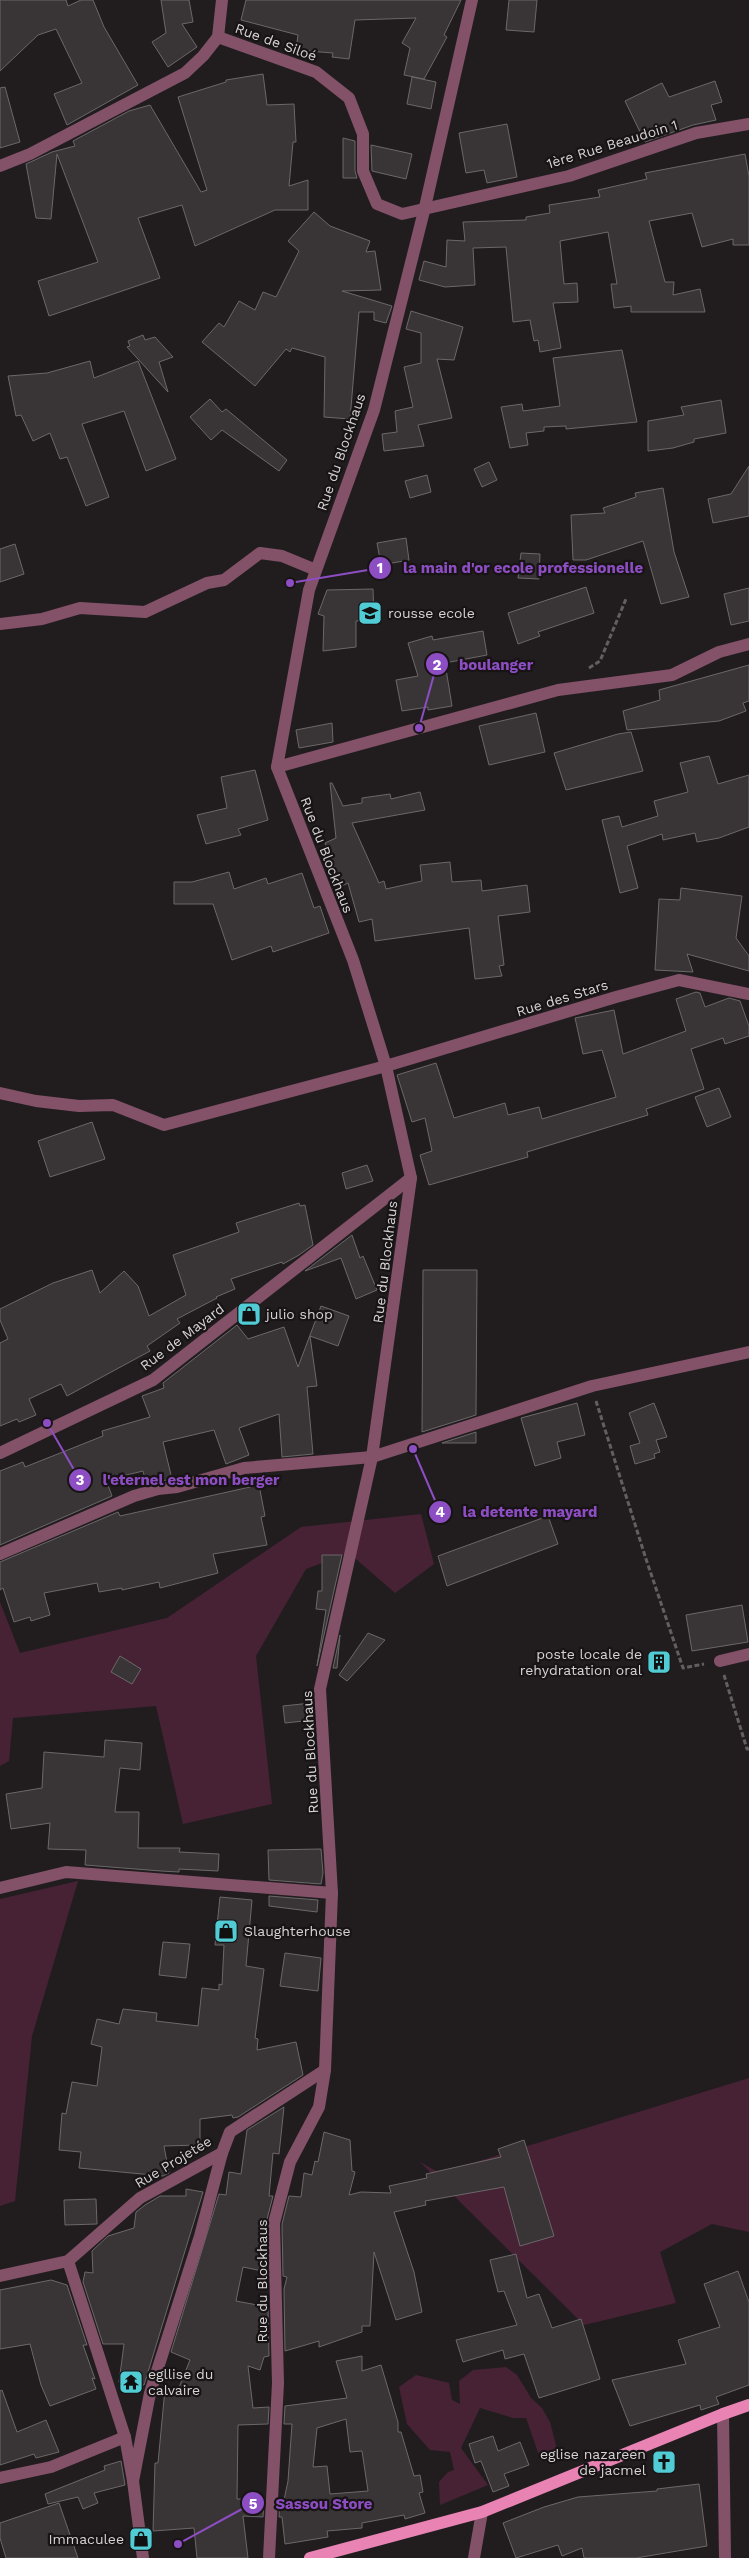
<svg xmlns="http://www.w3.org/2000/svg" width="749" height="2558" viewBox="0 0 749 2558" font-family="'Work Sans',sans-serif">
<rect width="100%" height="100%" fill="#211d1f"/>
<g fill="#472234">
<polygon points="421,1514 434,1564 395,1593 349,1553 306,1569 256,1656 272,1804 183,1824 156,1706 13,1718 9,1761 0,1766 0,1602 20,1653 167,1618 301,1527"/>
<polygon points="78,1881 32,2036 15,2201 0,2206 0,1899"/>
<polygon points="749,2078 749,2232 712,2224 660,2252 676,2303 584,2325 420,2162 440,2173"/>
<polygon points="506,2367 517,2375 531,2398 542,2408 550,2422 558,2453 541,2461 526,2418 513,2418 480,2408 461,2448 488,2485 440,2505 439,2482 448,2472 454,2470 450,2452 430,2450 407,2424 399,2387 416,2375 449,2383 452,2400 460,2404 459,2381 473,2370"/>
</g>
<g fill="#393537" stroke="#6c6769" fill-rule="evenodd">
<polygon points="0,0 66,0 68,6 81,0 93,0 104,27 138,85 67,125 54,94 82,83 56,29 38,35 0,71"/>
<polygon points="161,0 189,0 193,22 182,24 197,47 168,67 152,42 166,33"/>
<polygon points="246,0 461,0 444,35 447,37 424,79 404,75 410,48 402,43 416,18 355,20 349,59 332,57 333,53 296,50 298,35 241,20"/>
<polygon points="509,0 537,0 534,32 506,30"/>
<polygon points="263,74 267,105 294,104 296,142 293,142 289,186 308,180 308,210 275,210 195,246 182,205 138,218 160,278 49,316 38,281 98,262 57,154 51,219 36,218 26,164 52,152 75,146 73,141 129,111 150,105 201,192 207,190 178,97 226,82 226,80"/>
<polygon points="412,77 436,82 431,109 407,104"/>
<polygon points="715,81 722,102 711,105 716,120 693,125 645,142 625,101 662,83 669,97"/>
<polygon points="5,87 20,142 0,148 0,88"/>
<polygon points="507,124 517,177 487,183 484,170 466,173 459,133"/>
<polygon points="343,138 355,141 355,171 357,178 343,178"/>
<polygon points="371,145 412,154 406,179 372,171"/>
<polygon points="745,154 749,176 749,245 733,245 733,239 702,247 692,213 649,221 665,282 674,282 673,295 700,289 705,312 631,312 631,306 614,308 611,284 617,284 608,232 560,241 564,284 577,283 578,302 553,303 561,348 540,352 538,340 534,341 530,320 513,322 506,247 473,248 475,285 445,287 419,280 424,261 446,267 447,240 465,241 463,222 526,220 526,217 550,213 549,205 600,197 598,190 647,179 645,173"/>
<polygon points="314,212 330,226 370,241 366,252 375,251 381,290 342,291 392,306 386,323 374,320 374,312 359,312 350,419 324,417 325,357 292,348 290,352 286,349 255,386 202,342 219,323 224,327 239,301 255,310 263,292 276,297 299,251 288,241"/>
<polygon points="411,311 463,327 454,360 437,359 452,418 418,425 424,446 384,451 382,434 397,432 395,411 413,407 404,367 421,363 421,333 406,329"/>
<polygon points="143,335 145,340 155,337 173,357 159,362 168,392 127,347 130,346 128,341"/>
<polygon points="622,350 637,422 566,429 566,426 544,427 544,431 526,433 528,445 510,448 501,407 522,404 523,411 560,406 553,358"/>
<polygon points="90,361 94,378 138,361 176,459 146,471 124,411 82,424 109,497 86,506 67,457 60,459 50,433 33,441 21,415 16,416 8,376 47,373"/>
<polygon points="210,399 222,412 226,409 287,460 279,471 222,430 211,440 190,417"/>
<polygon points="721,400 726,433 694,439 694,442 673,448 648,451 648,421 684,415 681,407"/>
<polygon points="489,462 497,480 482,487 474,469"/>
<polygon points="749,466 749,516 713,523 708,499 731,494"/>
<polygon points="427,475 431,492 410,498 405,481"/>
<polygon points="663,488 674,552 689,597 661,604 643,541 586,560 573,560 571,515 605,513 603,508 636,497 635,493"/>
<polygon points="406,538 409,560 381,565 377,543"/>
<polygon points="15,544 24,574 0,582 0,549"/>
<polygon points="521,553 540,554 539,579 518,578"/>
<polygon points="586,587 594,613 538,632 540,636 518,644 508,613"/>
<polygon points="749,588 749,621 731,625 724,594"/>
<polygon points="373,589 374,620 356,621 356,647 323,651 324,616 318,614 327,590"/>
<polygon points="483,631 487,655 445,663 452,706 428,710 428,707 402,711 396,680 418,676 408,643 432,636 433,640"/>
<polygon points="749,665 749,701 743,703 746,711 719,721 627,730 623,711 660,700 659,690"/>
<polygon points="536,713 545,752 489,765 479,726"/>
<polygon points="332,723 333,742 299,748 296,730"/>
<polygon points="631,732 643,771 566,790 554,753 618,734"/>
<polygon points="709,756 718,784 749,775 749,827 719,838 697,842 695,833 663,840 662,834 627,846 638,888 620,893 602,820 619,816 622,827 658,816 654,801 688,792 680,763"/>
<polygon points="255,770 268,820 238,829 241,835 206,844 197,815 227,808 221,777"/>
<polygon points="330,783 332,783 343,806 362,803 362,798 390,794 391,799 420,792 425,810 352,823 379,883 384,881 386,889 422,881 420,865 450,862 452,882 481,880 482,891 527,885 530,912 498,916 504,965 499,966 502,976 475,979 469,928 375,941 372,919 359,922 348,883 342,886 325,843 336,838"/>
<polygon points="229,872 234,889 266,878 268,884 302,873 314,908 320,906 329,933 273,952 271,946 232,960 213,904 174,904 174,882 192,882"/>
<polygon points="681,888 742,896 736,938 749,956 749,971 687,954 693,972 655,970 659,899 680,900"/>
<polygon points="696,992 700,993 705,1007 729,998 740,1001 749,1026 749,1036 725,1044 723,1038 691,1049 704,1089 646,1109 648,1115 527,1152 528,1157 429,1185 420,1155 432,1151 425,1118 412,1122 397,1075 436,1063 454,1118 505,1103 508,1115 539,1107 542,1119 616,1097 602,1050 583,1054 575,1018 614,1010 623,1054 686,1031 676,999"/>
<polygon points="719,1088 731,1117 707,1127 695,1097"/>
<polygon points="92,1122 105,1159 50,1177 38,1141"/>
<polygon points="367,1165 373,1181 346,1189 342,1173"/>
<polygon points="299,1203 300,1206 305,1205 313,1245 299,1255 283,1264 282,1262 231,1279 235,1289 216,1297 217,1298 177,1319 180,1323 147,1346 150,1351 67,1396 61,1384 29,1399 36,1415 19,1422 17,1419 0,1426 0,1343 8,1339 0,1320 0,1309 53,1283 92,1270 100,1293 124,1271 138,1286 149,1316 186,1295 173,1255 239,1232 236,1223"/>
<polygon points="352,1235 360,1258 363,1256 377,1290 356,1299 341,1258 305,1271"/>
<polygon points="423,1270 477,1270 476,1415 422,1432"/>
<polygon points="321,1306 349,1316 338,1346 310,1336 317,1386 307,1387 313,1454 282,1457 279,1414 239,1428 249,1455 226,1464 214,1430 163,1442 172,1479 146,1484 143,1471 106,1480 112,1496 0,1545 0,1471 23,1462 25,1467 103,1436 102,1431 150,1417 142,1396 164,1388 163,1383 237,1325 248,1339 284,1327 298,1367"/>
<polygon points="577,1403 585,1435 557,1442 561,1458 535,1466 521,1418"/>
<polygon points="654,1403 667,1437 656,1440 660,1452 654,1454 655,1458 635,1464 630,1446 640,1443 629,1413"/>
<polygon points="476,1432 476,1443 442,1443"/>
<polygon points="259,1485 265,1516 261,1517 267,1545 213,1554 218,1573 160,1588 159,1582 122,1590 122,1588 99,1592 97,1583 44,1593 50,1615 31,1621 30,1617 14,1622 3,1588 0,1590 0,1562 118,1512 120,1516"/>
<polygon points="548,1516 558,1544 447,1586 438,1556"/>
<polygon points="322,1555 342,1555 317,1666 326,1610 316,1609 318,1591 322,1591"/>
<polygon points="742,1605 748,1642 692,1651 686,1615"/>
<polygon points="368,1633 385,1640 347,1681 339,1675"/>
<polygon points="340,1635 337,1668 333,1668"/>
<polygon points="120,1656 141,1669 132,1684 111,1672"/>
<polygon points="311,1703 313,1720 285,1723 283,1706"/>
<polygon points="105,1740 142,1743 140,1770 120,1768 115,1812 139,1812 138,1848 180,1848 179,1852 219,1854 218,1871 179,1869 179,1872 161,1871 85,1865 86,1850 48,1849 50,1823 11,1829 6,1794 42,1788 44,1752 104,1757"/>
<polygon points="321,1849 323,1873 321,1884 269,1880 268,1850"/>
<polygon points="269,1896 318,1900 317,1912 269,1906"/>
<polygon points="220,1897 252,1900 246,1966 264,1969 255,2038 258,2039 257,2050 296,2042 303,2075 238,2117 233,2118 232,2115 200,2119 200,2145 164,2146 169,2173 163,2176 79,2168 81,2152 59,2150 62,2113 66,2114 72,2082 97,2086 102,2047 91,2044 97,2019 119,2024 123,2009 157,2013 156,2021 198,2026 202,1988 219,1990 219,1984 222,1985 224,1945 215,1945"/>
<polygon points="163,1942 190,1944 186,1978 159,1975"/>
<polygon points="285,1953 321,1958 318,1991 280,1986"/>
<polygon points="284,2107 279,2154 273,2153 269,2196 273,2196 266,2223 267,2272 243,2267 236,2301 268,2307 269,2356 264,2357 260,2370 248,2366 253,2408 269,2407 268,2424 238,2425 237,2499 264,2499 263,2517 243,2516 248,2558 197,2558 194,2528 153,2531 155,2463 158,2463 165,2389 178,2390 190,2360 171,2352 219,2194 226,2195 229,2172 241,2174 247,2130"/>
<polygon points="324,2132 350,2140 352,2171 355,2172 349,2195 361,2192 391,2193 389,2186 427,2178 426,2174 501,2157 498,2149 524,2140 554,2236 520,2246 504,2187 425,2201 426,2205 394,2212 414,2272 422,2312 396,2320 374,2252 370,2326 362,2326 362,2332 319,2347 319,2341 285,2351 284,2289 287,2277 283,2276 282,2224 289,2196 301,2197 304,2173 312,2175 315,2161 318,2162"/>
<polygon points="186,2189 203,2192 144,2385 119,2382 124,2344 103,2344 83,2282 85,2272 93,2273 92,2251 108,2236 134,2228 136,2212 145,2205 160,2196 186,2196"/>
<polygon points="96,2199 97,2224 65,2225 64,2200"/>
<polygon points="516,2254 527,2298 539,2294 552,2328 581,2319 600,2379 539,2398 524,2354 505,2359 503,2350 463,2362 456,2340 517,2325 504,2291 498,2292 490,2260"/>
<polygon points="738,2271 749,2302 749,2385 716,2397 719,2404 701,2410 700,2405 630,2426 612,2380 686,2364 678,2340 720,2327 704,2284"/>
<polygon points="51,2280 67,2285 87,2345 83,2345 95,2379 92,2378 96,2389 50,2406 41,2385 30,2344 0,2349 0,2290"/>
<path d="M362,2356V2371L381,2365L398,2422V2432H401L414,2476L420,2475L423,2492L419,2493L425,2513L405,2519L404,2515L362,2523V2528L327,2531L328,2537L285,2544L282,2517H279L280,2500H284L288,2481L292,2424H284L285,2406L347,2398L336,2361ZM346,2419L350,2452L362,2451L368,2491L330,2494L327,2466L313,2467L317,2428Z"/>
<polygon points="2,2390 17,2432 46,2420 59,2452 36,2458 34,2454 0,2465 0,2391"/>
<polygon points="493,2436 498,2451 520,2442 529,2465 504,2474 509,2486 493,2492 481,2461 475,2463 469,2444"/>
<polygon points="121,2461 125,2485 94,2493 98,2503 83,2509 78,2497 48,2504 45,2494 105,2470 104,2466"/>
<polygon points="699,2484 707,2546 636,2558 584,2558 582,2548 562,2556 558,2545 516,2558 503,2523 544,2507 578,2497 657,2491 657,2489"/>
<polygon points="59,2503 78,2558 6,2558 0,2538 0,2523"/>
</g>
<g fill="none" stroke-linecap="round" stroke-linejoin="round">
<g stroke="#635f61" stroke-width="3" stroke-dasharray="5 2.5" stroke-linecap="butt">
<polyline points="589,668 600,661 626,599"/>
<polyline points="596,1401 646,1559 683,1668 704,1664"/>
<polyline points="724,1675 747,1749 749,1749"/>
</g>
<g stroke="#835268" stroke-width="12">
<polyline points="218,37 316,72 349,98 363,134 363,171 377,204 402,214 569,176 696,133 749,124"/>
<polyline points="0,166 30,154 185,73 203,56 218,37 222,0"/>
<polyline points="0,624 42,619 80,608 145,612 207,583 224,580 260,553 282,556 316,570"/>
<polyline points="277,767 558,690 672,675 719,652 749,644"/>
<polyline points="0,1093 36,1101 79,1106 113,1105 164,1125 386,1066 616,997 679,980 749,994"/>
<polyline points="0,1453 153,1380 411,1178"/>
<polyline points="0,1554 134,1496 158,1489 177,1487 244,1468 372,1457 592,1386 749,1352"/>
<polyline points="720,1661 749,1654"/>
<polyline points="0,1888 66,1872 332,1893"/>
<polyline points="68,2261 125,2437 133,2481 143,2558"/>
<polyline points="0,2276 68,2261 140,2198 222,2153 230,2132 325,2070"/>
<polyline points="723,2414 725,2558"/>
<polyline points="0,2478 51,2467 125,2437"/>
<polyline points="133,2481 150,2393 200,2236 222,2153"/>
<polyline points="269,2558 278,2383 274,2223 290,2162 319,2107 325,2070 332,1893 320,1689 372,1457 411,1178 386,1066 353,960 277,767 309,590 374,410 425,207 472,0"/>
<polyline points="474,2558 482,2512"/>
</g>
<polyline stroke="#e983b4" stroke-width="12" points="310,2558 482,2512 723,2414 749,2405"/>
</g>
<defs>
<g id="school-square" transform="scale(1.25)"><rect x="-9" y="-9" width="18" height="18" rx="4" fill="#51ccd4" stroke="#181416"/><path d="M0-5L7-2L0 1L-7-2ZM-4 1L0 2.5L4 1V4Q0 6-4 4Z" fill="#111"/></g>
<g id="shop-square" transform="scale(1.25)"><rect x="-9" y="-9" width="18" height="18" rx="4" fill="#51ccd4" stroke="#181416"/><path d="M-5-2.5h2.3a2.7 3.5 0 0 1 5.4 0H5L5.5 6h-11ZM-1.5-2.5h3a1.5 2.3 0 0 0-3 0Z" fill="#111"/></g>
<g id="building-square" transform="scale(1.25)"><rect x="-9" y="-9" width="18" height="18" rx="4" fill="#51ccd4" stroke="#181416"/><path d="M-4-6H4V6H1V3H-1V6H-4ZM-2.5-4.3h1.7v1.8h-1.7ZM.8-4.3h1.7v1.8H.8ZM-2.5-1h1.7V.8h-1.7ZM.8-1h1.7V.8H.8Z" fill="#111"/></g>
<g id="temple-square" transform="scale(1.25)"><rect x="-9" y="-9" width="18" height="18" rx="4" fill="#51ccd4" stroke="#181416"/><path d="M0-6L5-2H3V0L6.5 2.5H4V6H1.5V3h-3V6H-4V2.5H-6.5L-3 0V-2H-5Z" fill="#111"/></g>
<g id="church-square" transform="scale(1.25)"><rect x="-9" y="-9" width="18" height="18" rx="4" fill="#51ccd4" stroke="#181416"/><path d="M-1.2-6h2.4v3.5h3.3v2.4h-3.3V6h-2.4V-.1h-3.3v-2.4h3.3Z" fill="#111"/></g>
</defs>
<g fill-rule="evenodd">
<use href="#school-square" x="370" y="613"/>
<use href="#shop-square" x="249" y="1314"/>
<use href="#building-square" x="659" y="1662"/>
<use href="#shop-square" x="226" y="1931"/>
<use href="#temple-square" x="131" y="2382"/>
<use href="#church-square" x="664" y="2462"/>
<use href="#shop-square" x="141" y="2539"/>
</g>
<g text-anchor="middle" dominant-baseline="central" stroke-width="4.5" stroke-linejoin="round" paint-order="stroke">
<g font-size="14" fill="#d6d3d4" stroke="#181416">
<text transform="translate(276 42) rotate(20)">Rue de Siloé</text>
<text transform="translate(612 144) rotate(-17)">1ère Rue Beaudoin 1</text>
<text transform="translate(341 452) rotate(-71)">Rue du Blockhaus</text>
<text transform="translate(327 855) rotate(69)">Rue du Blockhaus</text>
<text transform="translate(562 998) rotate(-17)">Rue des Stars</text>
<text transform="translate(385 1262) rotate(-83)">Rue du Blockhaus</text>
<text transform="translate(182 1337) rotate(-37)">Rue de Mayard</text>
<text transform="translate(310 1752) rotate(-93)">Rue du Blockhaus</text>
<text transform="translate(173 2162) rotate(-31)">Rue Projetée</text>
<text transform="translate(262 2281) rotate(-90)">Rue du Blockhaus</text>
</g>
<g font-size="14" fill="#d6d3d4" stroke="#181416" text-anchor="start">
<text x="388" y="613">rousse ecole</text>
<text x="266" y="1314">julio shop</text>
<text x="642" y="1654" text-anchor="end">poste locale de<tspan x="642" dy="16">rehydratation oral</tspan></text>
<text x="244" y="1931">Slaughterhouse</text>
<text x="148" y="2374">egllise du<tspan x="148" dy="16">calvaire</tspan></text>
<text x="646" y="2454" text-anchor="end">eglise nazareen<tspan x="646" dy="16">de jacmel</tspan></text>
<text x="124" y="2539" text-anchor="end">Immaculee</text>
</g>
</g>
<path fill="none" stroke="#8d4dc3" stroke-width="2" d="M290 583L380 568M419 728L437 664M47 1423L80 1480M413 1449L440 1512M178 2544L253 2503"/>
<g fill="#8d4dc3" stroke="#181416" stroke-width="2">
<circle cx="290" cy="583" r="5"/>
<circle cx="419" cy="728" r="5"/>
<circle cx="47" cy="1423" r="5"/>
<circle cx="413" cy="1449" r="5"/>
<circle cx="178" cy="2544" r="5"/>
<circle cx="380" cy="568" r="12"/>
<circle cx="437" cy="664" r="12"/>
<circle cx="80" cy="1480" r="12"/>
<circle cx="440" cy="1512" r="12"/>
<circle cx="253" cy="2503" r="12"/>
</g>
<g font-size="15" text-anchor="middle" font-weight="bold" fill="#fff">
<text x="380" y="573">1</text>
<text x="437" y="670">2</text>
<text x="80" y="1485">3</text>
<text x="440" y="1517">4</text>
<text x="253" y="2509">5</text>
</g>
<g font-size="15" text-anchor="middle" font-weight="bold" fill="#8d4dc3" stroke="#181416" stroke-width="4.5" stroke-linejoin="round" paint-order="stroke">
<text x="523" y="573">la main d'or ecole professionelle</text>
<text x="496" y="670">boulanger</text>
<text x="191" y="1485">l'eternel est mon berger</text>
<text x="530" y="1517">la detente mayard</text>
<text x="324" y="2509">Sassou Store</text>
</g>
</svg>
